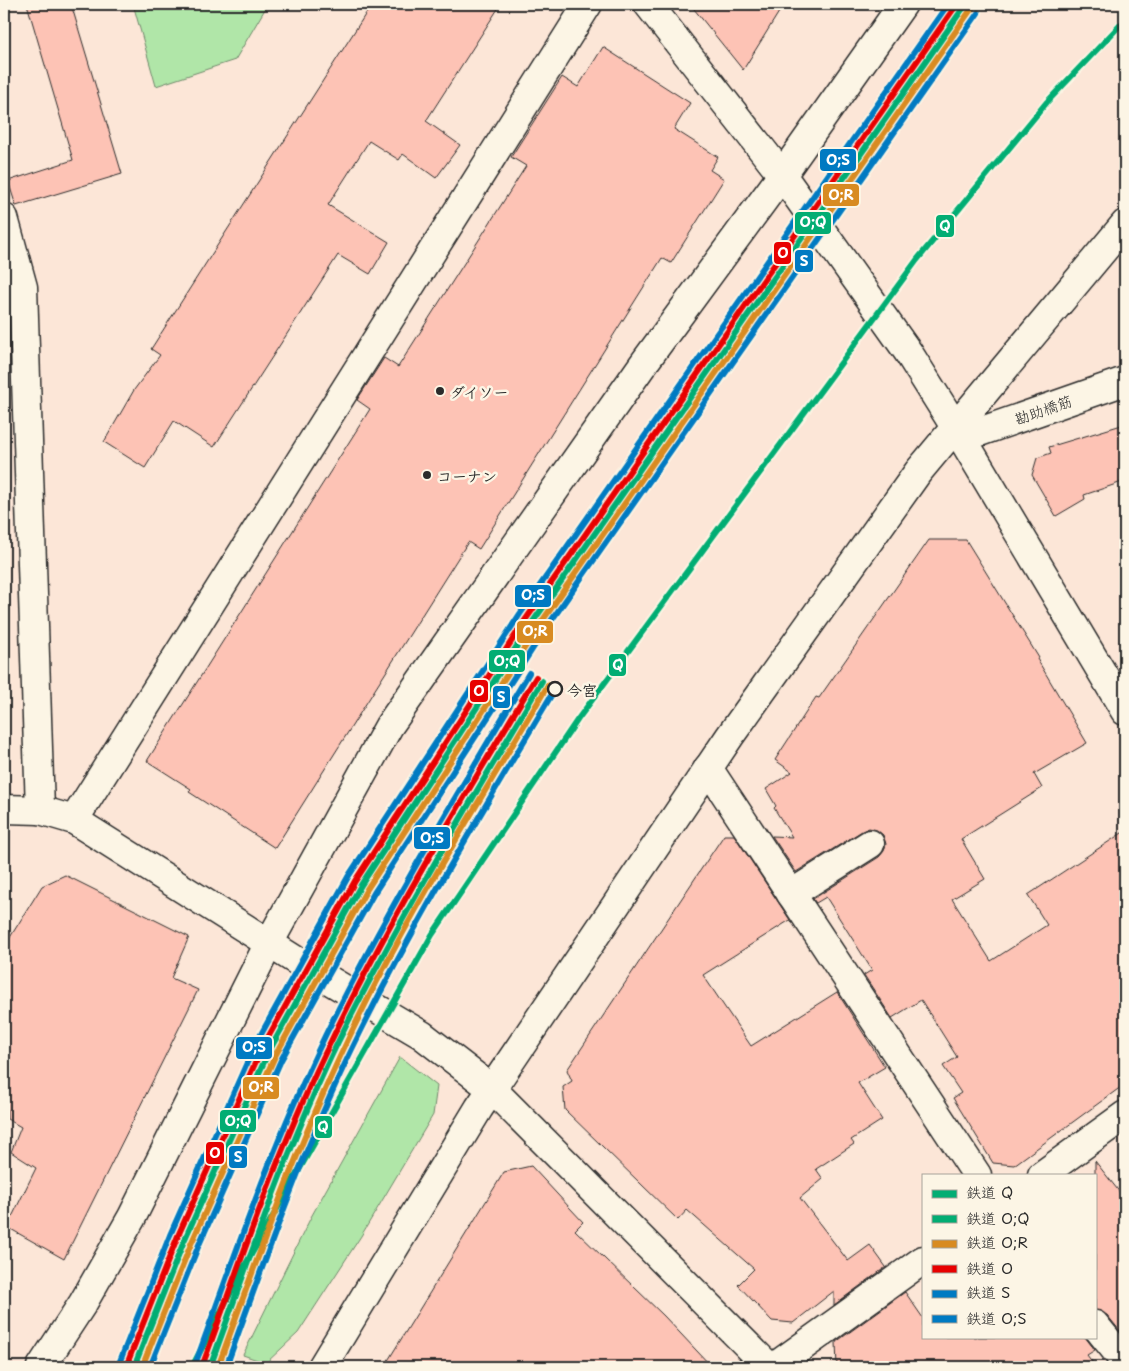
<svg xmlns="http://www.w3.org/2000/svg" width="1129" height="1371" viewBox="0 0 1129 1371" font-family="'Playpen Sans','Klee One',sans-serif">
<rect width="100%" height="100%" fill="#fce6d7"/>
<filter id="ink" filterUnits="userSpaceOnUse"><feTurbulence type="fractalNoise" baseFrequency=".02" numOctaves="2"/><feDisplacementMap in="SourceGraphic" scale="10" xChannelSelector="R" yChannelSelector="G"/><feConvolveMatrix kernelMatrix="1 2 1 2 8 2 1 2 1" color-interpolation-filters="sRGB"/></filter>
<g filter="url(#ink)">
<g fill="#b0e6a8" stroke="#6e886a">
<polygon points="133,4 268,4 235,60 156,86"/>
<polygon points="400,1057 437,1086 433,1115 361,1236 298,1333 266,1363 243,1355 311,1217"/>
</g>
<g fill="#fdc3b5" stroke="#2b2b2b">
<polygon points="27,4 71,4 122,174 16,206 8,181 73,160"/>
<polygon points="372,4 501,4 426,121 460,145 436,178 403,154 399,160 369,141 328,205 389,242 370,274 338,255 214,447 174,421 145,468 104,442 134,390 160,355 151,349"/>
<polygon points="690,4 784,4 743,70"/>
<polygon points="603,47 690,103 674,129 718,157 710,170 724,179 671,263 662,258 479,549 468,542 275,848 189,792 191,789 147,761 370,409 357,400 384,358 398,367 526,166 511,157 562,77 578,87"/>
<polygon points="1125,424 1125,481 1084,495 1085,499 1056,516 1032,475 1037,458 1051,453 1049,447"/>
<polygon points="929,540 966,540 1039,658 1037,659 1087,743 1034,774 1042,788 961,839 985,879 952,899 991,961 1047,925 1028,895 1125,831 1125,1084 1014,1165 993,1163 953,1098 961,1093 943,1066 957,1057 921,1000 892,1018 864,975 872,970 826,897 816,903 813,899 879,857 884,851 886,844 883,835 877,830 869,828 862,831 796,872 772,836 792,837 774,808 776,806 766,789 792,772 775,760 816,697 819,698"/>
<polygon points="724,835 734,835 790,920 703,975 751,1046 837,992 885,1067 858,1083 882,1120 851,1140 854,1144 816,1169 823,1179 800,1198 848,1261 870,1245 886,1267 834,1305 834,1291 793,1323 772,1321 738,1285 754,1269 687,1210 678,1220 565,1110 563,1087 572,1081 567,1070"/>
<polygon points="65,875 189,937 171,978 198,990 64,1259 7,1227 36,1168 11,1152 21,1127 7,1119 4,947 42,886"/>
<polygon points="1095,1161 1125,1199 1125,1327 1120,1331 1107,1315 1095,1310"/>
<polygon points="531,1166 583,1222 575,1230 664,1316 712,1367 384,1367 504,1172"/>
<polygon points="905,1292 923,1318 923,1337 1085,1337 1095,1350 1087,1355 1096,1367 837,1367 836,1342"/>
</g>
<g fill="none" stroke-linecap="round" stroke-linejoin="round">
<g stroke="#2b2b2b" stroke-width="31">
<g id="minor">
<polyline points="648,4 782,175 908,352 962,438 1125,711"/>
<polyline points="4,218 23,287 40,810"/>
<polyline points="962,438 1125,381"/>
<polyline points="708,768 977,1175"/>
<polyline points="4,809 40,810 74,820 297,961 422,1035 492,1089 769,1367"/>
<polyline points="74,820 588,4"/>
<polyline points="791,894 870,844"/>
<polyline points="1042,1175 1125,1115"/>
<polyline points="1095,1325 1125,1362"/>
<polyline points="41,1367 83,1303 132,1217 269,943 389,726 644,363 782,175 903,4"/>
<polyline points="322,1367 479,1108 730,736 918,472 1125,224"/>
<polyline points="774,1367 923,1260"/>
</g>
</g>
<use href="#minor" stroke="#fcf5e5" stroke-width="28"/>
<g stroke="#fcf5e5" stroke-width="10">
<polyline id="rail-1" points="192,1367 243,1269 432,935 578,719 917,260 1047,102 1125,20"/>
</g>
<g stroke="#fcf5e5" stroke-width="10">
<g id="rail-2">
<polyline points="134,1367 184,1241 268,1053 361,885 532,623 966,4"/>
<path d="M210,1367C250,1258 287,1147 338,1042C399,918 472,800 542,681"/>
</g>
</g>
<g stroke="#fcf5e5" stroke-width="10">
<g id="rail-3">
<polyline points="142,1367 191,1244 275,1056 367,889 538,627 972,8"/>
<path d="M218,1367C257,1259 295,1152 344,1048C403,922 478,804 548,685"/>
</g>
</g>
<g stroke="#fcf5e5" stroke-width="10">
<g id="rail-4">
<polyline points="127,1364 177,1238 261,1050 355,881 526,619 957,4"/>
<path d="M203,1364C243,1255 280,1144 332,1039C392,914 465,796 536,677"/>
</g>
</g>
<g stroke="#fcf5e5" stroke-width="10">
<g id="rail-5">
<polyline points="150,1367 198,1247 281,1060 374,893 544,631 978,13"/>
<path d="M226,1367C265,1260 302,1152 352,1049C412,925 485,807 555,689"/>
</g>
</g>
<g stroke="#fcf5e5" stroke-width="10">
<g id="rail-6">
<polyline points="120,1361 170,1235 254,1047 348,877 520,614 948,4"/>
<path d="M196,1362C236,1252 274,1141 325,1036C386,911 458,793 529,673"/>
</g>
</g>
<use href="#rail-1" stroke="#02ad73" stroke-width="6"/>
<use href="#rail-2" stroke="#02ad73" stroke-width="6"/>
<use href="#rail-3" stroke="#d88b21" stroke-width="6"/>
<use href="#rail-4" stroke="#e80000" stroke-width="6"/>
<use href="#rail-5" stroke="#007ac2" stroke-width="6"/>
<use href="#rail-6" stroke="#007ac2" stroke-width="6"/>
</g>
</g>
<g fill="#2b2b2b" stroke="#fcf5e5" stroke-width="2">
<circle cx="440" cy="391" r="5"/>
<circle cx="427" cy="475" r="5"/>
</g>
<circle fill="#fcf5e5" stroke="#2b2b2b" stroke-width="2.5" cx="555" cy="689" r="7"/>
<g text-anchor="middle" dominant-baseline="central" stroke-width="5" stroke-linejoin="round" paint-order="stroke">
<g font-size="15" font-weight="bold" fill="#2b2b2b" stroke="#fcf5e5" text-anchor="start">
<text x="450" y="391">ダイソー</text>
<text x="437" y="475">コーナン</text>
</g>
<g font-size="15" fill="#2b2b2b" stroke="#fcf5e5">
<text transform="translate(1043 409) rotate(-19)">勘助橋筋</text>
</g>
<g font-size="15" font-weight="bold" fill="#2b2b2b" stroke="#fcf5e5" text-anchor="start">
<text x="567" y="689">今宮</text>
</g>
</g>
<g stroke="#fcf5e5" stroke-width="2">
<rect x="819" y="148" width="38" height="24" rx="5" fill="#007ac2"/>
<rect x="822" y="183" width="38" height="24" rx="5" fill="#d88b21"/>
<rect x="794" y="211" width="38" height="24" rx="5" fill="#02ad73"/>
<rect x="935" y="214" width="20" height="24" rx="5" fill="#02ad73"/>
<rect x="773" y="241" width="19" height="24" rx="5" fill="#e80000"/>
<rect x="794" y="249" width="20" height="24" rx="5" fill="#007ac2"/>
<rect x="514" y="584" width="38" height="24" rx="5" fill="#007ac2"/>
<rect x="516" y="620" width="38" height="24" rx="5" fill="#d88b21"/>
<rect x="488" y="649" width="38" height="24" rx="5" fill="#02ad73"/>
<rect x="608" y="653" width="19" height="24" rx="5" fill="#02ad73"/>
<rect x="469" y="679" width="20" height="24" rx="5" fill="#e80000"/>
<rect x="492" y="685" width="19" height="24" rx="5" fill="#007ac2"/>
<rect x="413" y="826" width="38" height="24" rx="5" fill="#007ac2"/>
<rect x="235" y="1036" width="38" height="24" rx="5" fill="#007ac2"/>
<rect x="242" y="1076" width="38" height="24" rx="5" fill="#d88b21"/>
<rect x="219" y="1109" width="38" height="24" rx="5" fill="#02ad73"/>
<rect x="314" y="1115" width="19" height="24" rx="5" fill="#02ad73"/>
<rect x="205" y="1141" width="20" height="24" rx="5" fill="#e80000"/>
<rect x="228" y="1145" width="20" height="24" rx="5" fill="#007ac2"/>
</g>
<g font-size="14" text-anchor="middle" font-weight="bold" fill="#fff">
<text x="838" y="165">O;S</text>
<text x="841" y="200">O;R</text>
<text x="813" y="227">O;Q</text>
<text x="945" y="231">Q</text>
<text x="783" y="258">O</text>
<text x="804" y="266">S</text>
<text x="533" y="600">O;S</text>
<text x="535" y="636">O;R</text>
<text x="507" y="666">O;Q</text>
<text x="618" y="670">Q</text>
<text x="479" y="696">O</text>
<text x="501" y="702">S</text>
<text x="432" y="843">O;S</text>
<text x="254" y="1052">O;S</text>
<text x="261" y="1092">O;R</text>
<text x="238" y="1126">O;Q</text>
<text x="323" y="1132">Q</text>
<text x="215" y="1158">O</text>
<text x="238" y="1162">S</text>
</g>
<rect width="1129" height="1371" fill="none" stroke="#fcf5e5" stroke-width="20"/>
<rect x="10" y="10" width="1109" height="1351" fill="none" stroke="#2b2b2b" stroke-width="2" filter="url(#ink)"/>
<rect x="922" y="1174" width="175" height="165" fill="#fcf5e5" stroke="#a8a49b"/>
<rect x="932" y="1190" width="25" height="8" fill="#02ad73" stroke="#a8a49b"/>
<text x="966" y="1198" font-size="15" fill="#2b2b2b">鉄道 Q</text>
<rect x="932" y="1215" width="25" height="8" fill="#02ad73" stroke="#a8a49b"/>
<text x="966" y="1224" font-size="15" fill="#2b2b2b">鉄道 O;Q</text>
<rect x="932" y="1240" width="25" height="8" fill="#d88b21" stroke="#a8a49b"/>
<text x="966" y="1248" font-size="15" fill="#2b2b2b">鉄道 O;R</text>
<rect x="932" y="1265" width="25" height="8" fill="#e80000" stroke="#a8a49b"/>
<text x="966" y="1274" font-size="15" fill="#2b2b2b">鉄道 O</text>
<rect x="932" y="1290" width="25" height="8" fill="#007ac2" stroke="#a8a49b"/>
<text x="966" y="1298" font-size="15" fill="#2b2b2b">鉄道 S</text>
<rect x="932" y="1315" width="25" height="8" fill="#007ac2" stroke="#a8a49b"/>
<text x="966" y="1324" font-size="15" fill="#2b2b2b">鉄道 O;S</text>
</svg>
